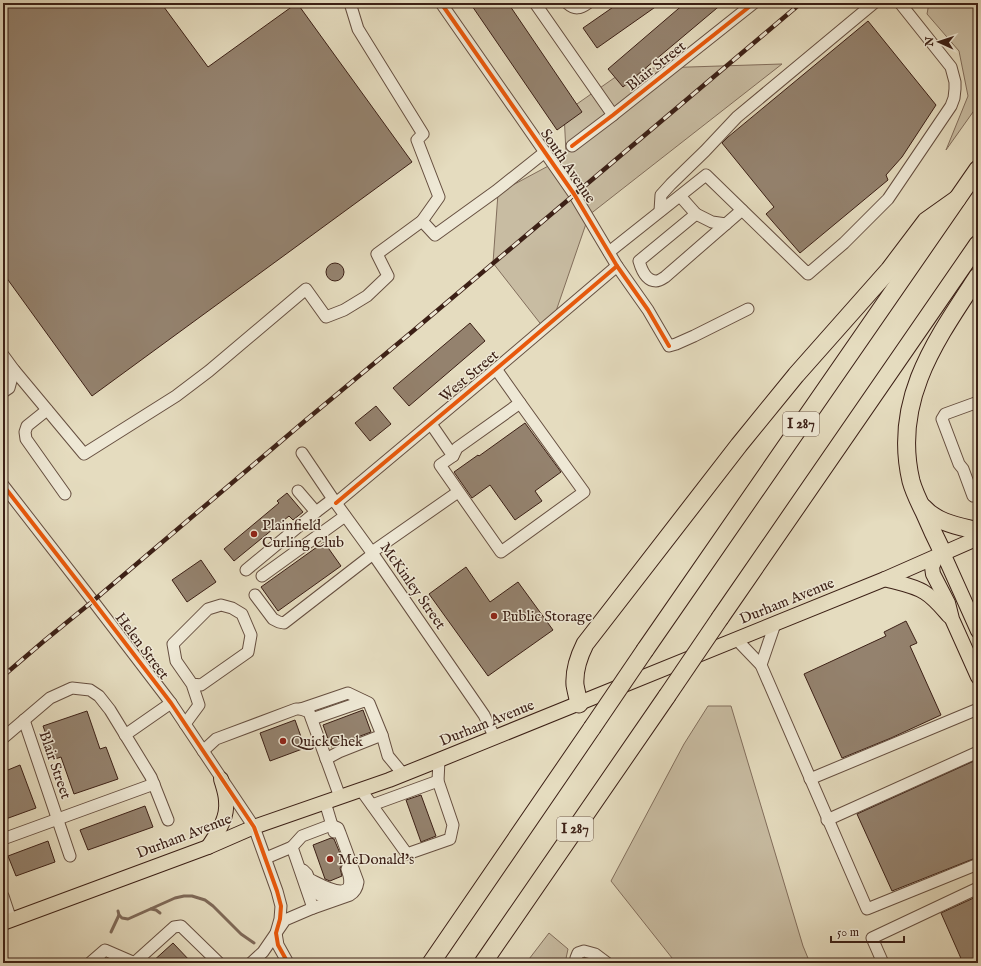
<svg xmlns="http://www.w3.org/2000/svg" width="981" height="966" viewBox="0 0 981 966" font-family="'IM FELL English',serif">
<rect width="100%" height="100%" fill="#e5dcbf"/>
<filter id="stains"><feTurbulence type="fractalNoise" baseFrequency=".005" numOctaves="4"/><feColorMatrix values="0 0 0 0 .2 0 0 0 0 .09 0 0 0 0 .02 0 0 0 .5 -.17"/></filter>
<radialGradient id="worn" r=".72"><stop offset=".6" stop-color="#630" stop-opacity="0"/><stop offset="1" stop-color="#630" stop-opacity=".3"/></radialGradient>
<g fill="#c8bca2" stroke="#826e5c">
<polygon points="929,3 978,3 978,105 946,150 968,96 959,51 927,14"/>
<polygon points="782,64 589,215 554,317 543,327 493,263 498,193 552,164 566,153 564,113 627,69"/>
<polygon points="708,706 731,706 803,946 810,963 676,963 611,881 684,744"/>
<polygon points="549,933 568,949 565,963 526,963"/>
</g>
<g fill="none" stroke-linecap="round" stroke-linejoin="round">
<g stroke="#7f6a59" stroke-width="3">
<polyline points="151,909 156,910 160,913"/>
<polyline points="119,915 122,918 128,919 175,898 184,896 192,896 205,900 213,906 241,934 254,943"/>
<polyline points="111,932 119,915 118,911"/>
</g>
</g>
<g fill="#94826e" stroke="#3c2016">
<polygon points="3,3 161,3 208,67 297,3 412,162 92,396 3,273"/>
<polygon points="470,3 508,3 582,112 557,130"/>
<polygon points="619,3 661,3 597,48 583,28"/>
<polygon points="685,3 723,3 623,87 608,69"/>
<polygon points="868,21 936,105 902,157 886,175 888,180 800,253 766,214 774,207 722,143 728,137"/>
<circle cx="335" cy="272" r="9"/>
<polygon points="470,323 485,341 409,406 393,388"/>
<polygon points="376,406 391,424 370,441 355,423"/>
<polygon points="525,423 561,472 535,491 542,501 515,520 490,485 472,498 454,472 478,455 479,456"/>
<polygon points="287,493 303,512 293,520 289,516 234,561 224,549 279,503 277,501"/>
<polygon points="324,542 341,566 278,611 261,587"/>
<polygon points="201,560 216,582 187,602 172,580"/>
<polygon points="466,567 490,602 518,582 553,630 488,676 429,594"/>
<polygon points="906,621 917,643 910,646 941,715 891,738 842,758 804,674 886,636 884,632"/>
<polygon points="363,710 371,732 331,747 323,725"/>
<polygon points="87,711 100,749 106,747 118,779 74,794 61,757 55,759 43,726"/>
<polygon points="295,720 305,748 270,761 260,733"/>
<polygon points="974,761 978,770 978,857 892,891 857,814"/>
<polygon points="20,765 36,808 3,820 3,772"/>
<polygon points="421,795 436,836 421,842 406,800"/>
<polygon points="145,806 153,827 88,850 80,830"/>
<polygon points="331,838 334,839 344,863 342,865 340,868 342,876 330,881 325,879 313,845"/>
<polygon points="48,841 55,862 16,876 8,856"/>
<polygon points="978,896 978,963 963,963 941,913"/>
<polygon points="173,943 192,963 151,963"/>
</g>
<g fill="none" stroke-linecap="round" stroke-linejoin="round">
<g stroke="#664f40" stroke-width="13">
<g id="minor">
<polyline points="350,3 358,29 423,134 417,140 439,197 422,221"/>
<polyline points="441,3 574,194 617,266 648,310 669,346 676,344 694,336 748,309"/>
<polyline points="535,3 613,115"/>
<path d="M567,3C575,10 580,9 588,3"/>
<polyline points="572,146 613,115 754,3"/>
<path d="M680,196L696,214L639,261C641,268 646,281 656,281C659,281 662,279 665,277L742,210"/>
<polyline points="660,211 661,195 671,184 705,151 737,117 874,3"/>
<polyline points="696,214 712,222 726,224"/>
<polyline points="609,252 706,175 808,274 844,243 888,199 951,106 954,98 955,89 955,82 951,67 900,3"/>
<polyline points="3,355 14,370 84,454 176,396 209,371 306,289 326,317 344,310 367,296 388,276 377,254 422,221 435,235 496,191 545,152"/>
<polyline points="496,369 520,403"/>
<polyline points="3,392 9,388 14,370"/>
<polyline points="978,402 945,414 942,419 959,464 963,469 973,496 978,494"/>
<polygon points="520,403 584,492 501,552 440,465 453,456 457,448"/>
<polyline points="47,410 27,426 25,432 26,439 65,494"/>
<polyline points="431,424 453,456"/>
<polyline points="302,453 333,499 373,554 484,715 495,738"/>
<polyline points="3,485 93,601 171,703 254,827 277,891 281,906 280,919 276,933 278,945 288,963"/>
<polyline points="298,491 316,512 333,499"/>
<polyline points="336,503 496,369 617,266"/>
<polyline points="372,552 458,492"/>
<polyline points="246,570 316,512"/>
<polyline points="262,576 345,516"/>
<polyline points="255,595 273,619 279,622 284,623 373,554"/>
<polyline points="737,640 761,665 867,909 978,864"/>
<polyline points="761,665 775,624"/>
<polyline points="301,709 348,693 369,703 382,735 339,752 326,759"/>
<polyline points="312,719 364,701"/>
<polyline points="24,720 70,856"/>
<polyline points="185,724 199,705 192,684 176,661 173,644 208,609 221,605 232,608 242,614 251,635 248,652 201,685 192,684"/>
<polyline points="125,735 171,703"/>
<polyline points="382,735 388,756 403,774"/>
<polyline points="3,738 50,698 72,688 90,690 99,696 110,710 151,777 168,820"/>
<polyline points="203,751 216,739 296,709 301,709 309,712 340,797"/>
<polyline points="810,779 978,709"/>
<polyline points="361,790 407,854 450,839 453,825 438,781 439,760"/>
<polyline points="325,802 334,832"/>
<polyline points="372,805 438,781"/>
<polyline points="827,820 978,752"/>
<path d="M331,825L338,828L340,833L358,882C357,889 355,892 350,895L313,908L292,847L302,836Z"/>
<polyline points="3,839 154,784"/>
<polyline points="266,858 292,847"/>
<path d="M303,870L307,874L309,879C318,883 340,897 348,888C352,882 349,875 347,869"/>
<path d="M309,879C312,887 316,898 327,896C330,895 333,893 336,893"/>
<polyline points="3,896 11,920"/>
<polyline points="90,963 105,950 135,963"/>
<polyline points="134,963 174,927 181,926 219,963"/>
<polyline points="251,963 263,952 285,920 313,908"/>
<polyline points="575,963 576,958 578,953 584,951 595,954 607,963"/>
<polyline points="883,963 872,938 978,888"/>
</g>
</g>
<g stroke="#3c2016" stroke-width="16">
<g id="major">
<polyline points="942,553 935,560 932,567 933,574 948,603 952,619 978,677"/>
<polyline points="943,553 978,631"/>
<path d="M885,579C898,583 913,585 924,592C934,598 941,607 949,616"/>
<path d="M208,847C217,833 228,819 226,801C226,794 223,786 221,779"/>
<polyline points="3,923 208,847 254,827 389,780 439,760 885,579 978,538"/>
</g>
</g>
<g stroke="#3c2016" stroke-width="19">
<g id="highway">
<path d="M923,507C937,523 958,526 978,531"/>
<path d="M943,553C936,539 930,526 924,512C919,502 914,492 911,481C892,400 936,340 978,276"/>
<polyline points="720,618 978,244"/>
<polyline points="645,650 978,169"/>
<path d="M579,704C578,698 576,691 575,685C574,671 579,656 585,644L739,445L796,375L889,270L926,221L957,199"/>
<polyline points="431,963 592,728"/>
<polyline points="483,963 667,696"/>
</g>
</g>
<use href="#minor" stroke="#eee8d5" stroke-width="11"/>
<use href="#major" stroke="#e5dcbf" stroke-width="14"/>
<use href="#highway" stroke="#e5dcbf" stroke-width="17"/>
<g stroke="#3c2016" stroke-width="4.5">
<polyline id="rail" points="3,676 44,641 93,601 306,420 413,331 801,3"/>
</g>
<use href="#rail" stroke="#eee8d5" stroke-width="3" stroke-dasharray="9" stroke-linecap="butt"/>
<g stroke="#3c2016" stroke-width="19" stroke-linecap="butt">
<g id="highway-bridge">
<polyline points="667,696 720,618"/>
<polyline points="592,728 645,650"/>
</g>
</g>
<use href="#highway-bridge" stroke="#e5dcbf" stroke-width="17"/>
<g stroke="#eee8d5" stroke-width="6">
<g id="cycleway">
<polyline points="441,3 574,194 617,266 648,310 669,346"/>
<polyline points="572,146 613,115 754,3"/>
<polyline points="3,485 93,601 171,703 254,827 277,891 281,906 280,919 276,933 278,945 288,963"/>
<polyline points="336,503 496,369 617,266"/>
</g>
</g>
<use href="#cycleway" stroke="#e8590c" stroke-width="4"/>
</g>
<g fill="#8f2418" stroke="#eee8d5" stroke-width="1.5">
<circle cx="254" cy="534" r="4"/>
<circle cx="494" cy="616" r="4"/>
<circle cx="283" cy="741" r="4"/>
<circle cx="330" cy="859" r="4"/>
</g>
<g text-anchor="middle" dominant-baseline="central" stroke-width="3" stroke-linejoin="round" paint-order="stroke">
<g fill="#eee8d5" stroke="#715c4f" stroke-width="1">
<rect x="783" y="412" width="36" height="24" rx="3"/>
<rect x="557" y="817" width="36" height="24" rx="3"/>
</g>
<g font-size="14" font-weight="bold" fill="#3c2016">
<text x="801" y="424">I 287</text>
<text x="575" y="829">I 287</text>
</g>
<g font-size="15" fill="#3c2016" stroke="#eee8d5">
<text transform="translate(656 66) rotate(-38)">Blair Street</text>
<text transform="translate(568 166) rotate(56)">South Avenue</text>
<text transform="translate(469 376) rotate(-40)">West Street</text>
<text transform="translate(413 586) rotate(55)">McKinley Street</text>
<text transform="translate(787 601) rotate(-22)">Durham Avenue</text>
<text transform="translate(142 646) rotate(53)">Helen Street</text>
<text transform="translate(487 723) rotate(-22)">Durham Avenue</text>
<text transform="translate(55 765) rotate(71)">Blair Street</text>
<text transform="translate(184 836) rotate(-21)">Durham Avenue</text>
</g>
<g font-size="15" fill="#3c2016" stroke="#eee8d5" text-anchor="start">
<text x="262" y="525">Plainfield<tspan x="262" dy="17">Curling Club</tspan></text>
<text x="502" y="616">Public Storage</text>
<text x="291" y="741">QuickChek</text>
<text x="338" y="859">McDonald's</text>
</g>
</g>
<rect width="981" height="966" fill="none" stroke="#e5dcbf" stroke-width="16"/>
<rect x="4" y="4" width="973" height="958" fill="none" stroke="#3c2016" stroke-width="2"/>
<rect x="8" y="8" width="965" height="950" fill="none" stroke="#3c2016"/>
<g transform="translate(939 42) rotate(273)" stroke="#eee8d5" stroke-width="3" paint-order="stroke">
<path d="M0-3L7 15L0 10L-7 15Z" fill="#3c2016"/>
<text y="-6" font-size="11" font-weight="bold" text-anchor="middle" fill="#3c2016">N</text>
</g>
<path d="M831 936v6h73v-6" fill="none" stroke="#3c2016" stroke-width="2"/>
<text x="837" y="936" font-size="12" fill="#3c2016" stroke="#eee8d5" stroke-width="3" paint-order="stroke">50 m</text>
<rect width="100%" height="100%" filter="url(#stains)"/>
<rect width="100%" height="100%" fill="url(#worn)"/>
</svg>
